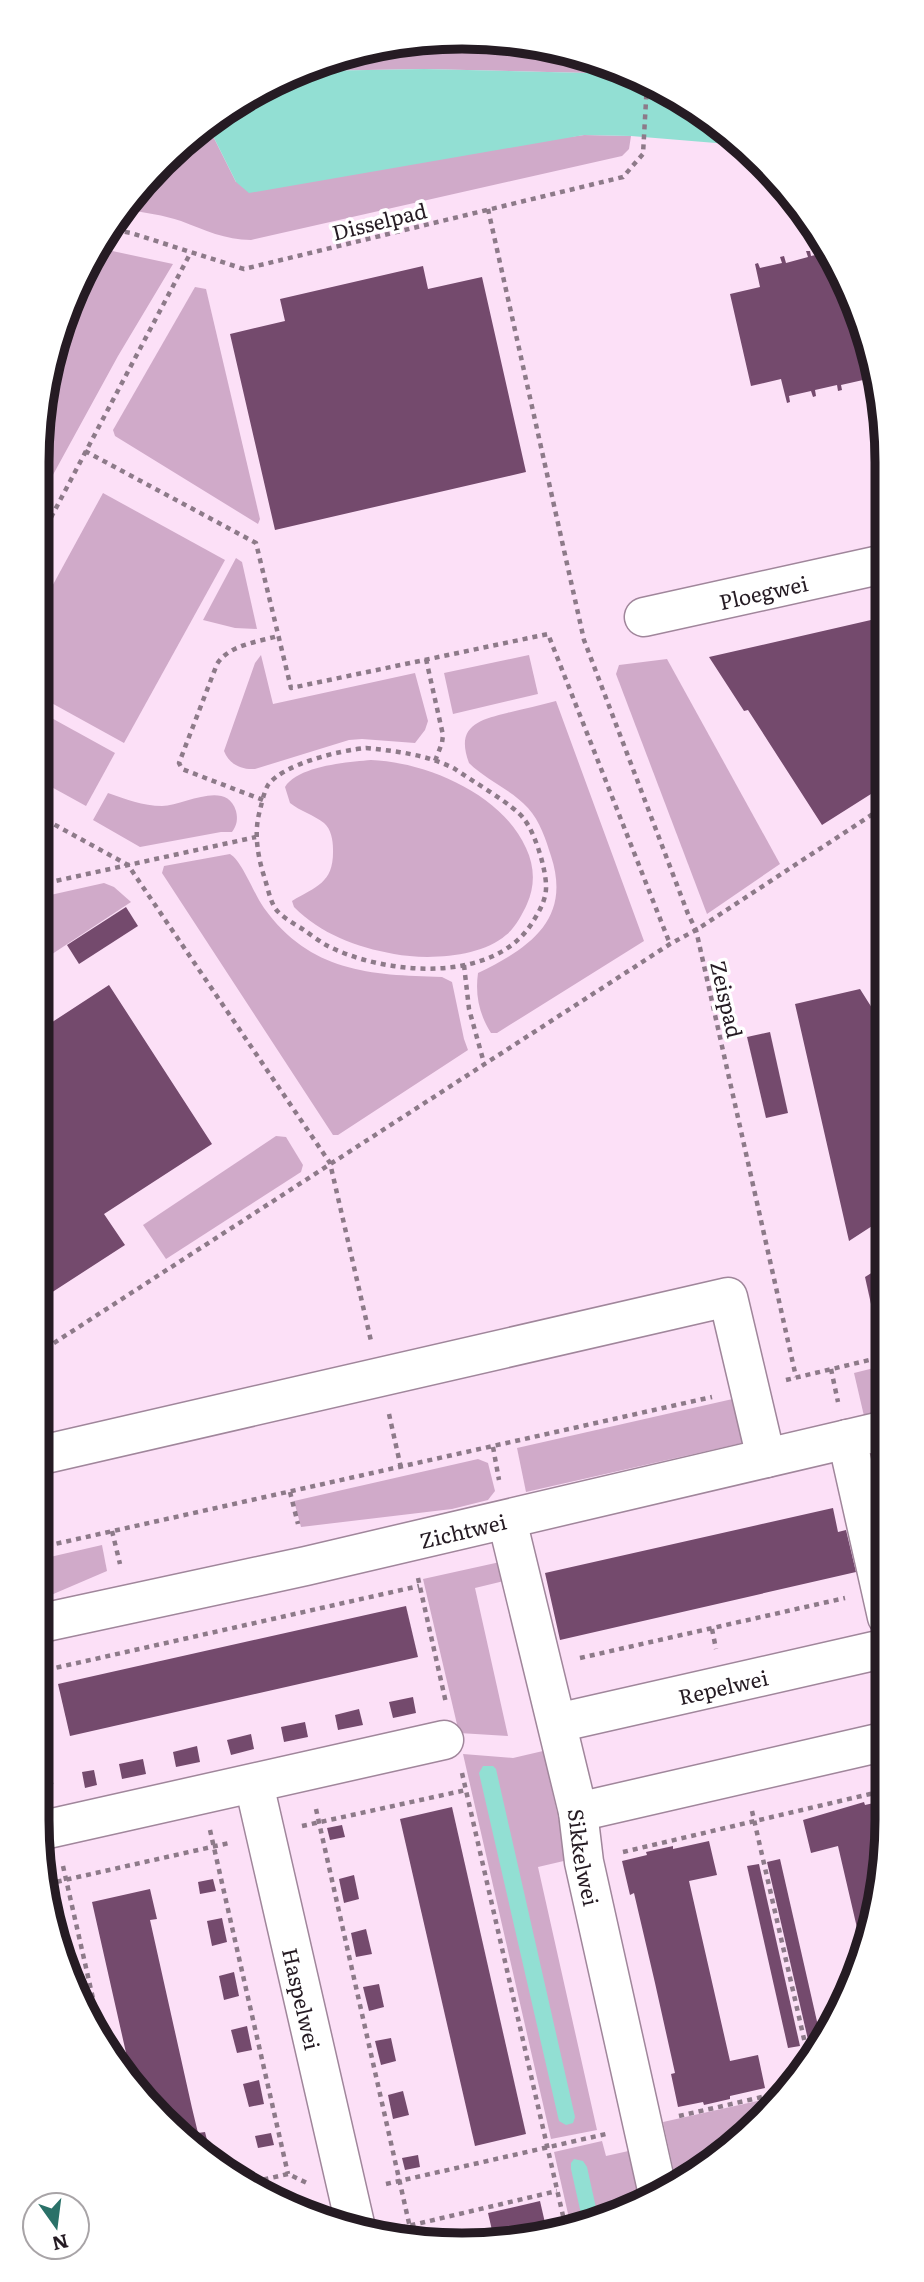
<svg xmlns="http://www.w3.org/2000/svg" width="924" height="2282" viewBox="0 0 924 2282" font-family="Literata,serif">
<rect width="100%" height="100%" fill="#fce0f7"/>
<g fill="#d0aac9">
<polygon points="434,38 598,59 628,74 424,69 311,71"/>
<path d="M204,134H212L236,182L584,135L631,136L629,149L622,156L251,240C225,240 205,230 181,221C164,215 144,213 126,209L142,182Z"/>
<polygon points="103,249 173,264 118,356 37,504 37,462 59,326"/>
<polygon points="195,287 206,289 260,519 258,524 115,436 113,430"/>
<polygon points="103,493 225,560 124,743 37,695 37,614"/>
<polygon points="236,558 242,562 257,629 235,628 203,620"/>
<path d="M261,655L273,704L415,673L428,721L425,730L415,743L362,739L349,740L255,769C241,770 229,764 224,751L255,663Z"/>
<polygon points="529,655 538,694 453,714 444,673"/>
<polygon points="667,659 780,864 707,914 616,674 619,665"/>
<path d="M556,701L644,941L497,1033H491C479,1014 475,995 478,973C529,948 572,920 551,856C546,840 540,821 528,808C512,790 486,780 469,763C455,726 479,720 507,713C524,709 540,705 556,701Z"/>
<polygon points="37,710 115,753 86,806 37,779"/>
<path d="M371,760C426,762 502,794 526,848C535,867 535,886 527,904C522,915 515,928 506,935C480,958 426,960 394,954C356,947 321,934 294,907L292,901C317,886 334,883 333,849C333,840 331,829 324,823C314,815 300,811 290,803L285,787C298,766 347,762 371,760Z"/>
<path d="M108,793C125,799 143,806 162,806C184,806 226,779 236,811C238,819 237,825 232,832H221L140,847L93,820Z"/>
<path d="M230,854C242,861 254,894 264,908C310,972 370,975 442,977L452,982L464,1039L468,1050L338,1135H333L162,873L164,866Z"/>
<polygon points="104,883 114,887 131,902 37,964 37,898"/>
<polygon points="276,1136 286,1137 303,1165 301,1172 166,1259 143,1225"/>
<polygon points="886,1365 886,1411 864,1416 854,1373"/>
<polygon points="737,1398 745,1433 742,1443 526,1492 517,1448"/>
<polygon points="478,1459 488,1463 495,1491 488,1500 452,1509 301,1527 294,1501"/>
<polygon points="102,1545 107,1571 37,1601 37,1560"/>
<polygon points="500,1562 504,1581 475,1588 508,1736 459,1733 423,1579"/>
<polygon points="543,1751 568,1860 538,1867 597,2130 551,2139 463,1754 513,1758"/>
<polygon points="780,2096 677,2186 663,2122"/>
<polygon points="602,2141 606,2156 633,2150 645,2200 571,2227 554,2152"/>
</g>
<g fill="#92dfd3">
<polygon points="424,69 628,74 699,109 740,145 631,136 584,135 249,193 236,182 212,134 204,134 274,81 311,71"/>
<polygon points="483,1766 493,1766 496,1769 575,2117 573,2123 566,2125 559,2121 479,1773"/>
<polygon points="574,2159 583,2161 587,2167 598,2217 583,2223 571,2169 571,2163"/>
</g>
<g fill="#744a6d">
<polygon points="806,251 810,251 811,256 829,252 844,274 875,377 867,379 868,384 864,385 863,380 841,385 842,390 838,391 837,385 815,390 816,396 813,397 811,391 789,396 790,402 787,403 781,379 751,386 730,294 760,287 755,264 758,263 760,268 782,263 780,257 784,256 786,263 808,257"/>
<polygon points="423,266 428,289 482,277 526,472 275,530 230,334 285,321 280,299"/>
<polygon points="884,617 885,790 873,797 871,794 822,825 748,710 744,711 709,657"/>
<polygon points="126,907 138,926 79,964 67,945"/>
<polygon points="109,985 212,1144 104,1214 125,1245 37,1302 37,1032"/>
<polygon points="860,989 872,1008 885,1005 886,1217 849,1241 795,1004"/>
<polygon points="770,1032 788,1113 766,1118 747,1037"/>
<polygon points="886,1264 886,1319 875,1322 865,1277"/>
<polygon points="833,1508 838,1532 846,1530 856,1572 560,1640 545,1573"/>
<polygon points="406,1606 418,1657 70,1736 58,1684"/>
<polygon points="413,1697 416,1713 393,1718 389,1702"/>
<polygon points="359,1709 363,1725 338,1730 335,1715"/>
<polygon points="305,1722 308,1737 284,1742 281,1727"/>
<polygon points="251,1734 254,1749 231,1755 227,1740"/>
<polygon points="197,1746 200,1762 176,1767 173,1752"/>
<polygon points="143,1759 146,1774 122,1779 119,1764"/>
<polygon points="94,1770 97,1785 85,1788 82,1772"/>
<polygon points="887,1800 887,1820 864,1958 838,1846 811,1853 803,1820 864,1802 865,1805"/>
<polygon points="452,1807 526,2134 475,2146 400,1819"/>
<polygon points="342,1825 345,1837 330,1840 327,1828"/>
<polygon points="709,1841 717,1875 689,1881 730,2061 758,2055 765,2088 730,2096 730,2099 704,2105 703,2102 678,2107 671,2074 675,2073 655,1983 634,1893 630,1895 622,1861 647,1855 646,1852 673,1846 673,1849"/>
<polygon points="780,1859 821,2039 819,2041 809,2044 767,1862"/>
<polygon points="759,1864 800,2046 788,2048 747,1866"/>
<polygon points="354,1875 359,1899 344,1903 339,1879"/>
<polygon points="213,1879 216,1891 200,1894 198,1882"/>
<polygon points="150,1889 157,1919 150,1920 192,2108 198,2133 205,2132 211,2156 142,2100 133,2084 129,2066 92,1902"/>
<polygon points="222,1918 227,1942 212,1946 207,1921"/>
<polygon points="366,1929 372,1954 356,1957 351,1933"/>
<polygon points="234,1972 239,1996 224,2000 219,1976"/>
<polygon points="379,1984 384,2007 369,2011 363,1987"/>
<polygon points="247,2026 252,2050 237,2053 231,2030"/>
<polygon points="391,2038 396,2061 381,2065 375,2041"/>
<polygon points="259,2080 264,2104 249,2107 243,2084"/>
<polygon points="403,2091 409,2115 393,2119 388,2095"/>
<polygon points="271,2133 274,2145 258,2148 255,2136"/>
<polygon points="418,2155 420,2167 405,2170 402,2158"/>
<polygon points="540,2201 548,2236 494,2239 488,2213"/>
<polygon points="434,2228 437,2240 421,2241 419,2232"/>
</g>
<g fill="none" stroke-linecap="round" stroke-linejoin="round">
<g stroke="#a0869b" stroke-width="41">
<g id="minor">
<path id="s1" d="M644,617L884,564"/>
<polyline points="847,1439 887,1617"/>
<polyline points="37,1456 728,1297 766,1458"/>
<path id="s2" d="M507,1520L578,1812L584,1862L658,2194"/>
<path id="s3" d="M37,1624L306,1566L886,1430"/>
<path id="s4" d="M557,1723L887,1648"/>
<path id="s5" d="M254,1784L355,2224"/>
<polyline points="578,1812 887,1741"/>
<polyline points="39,1831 444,1740"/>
</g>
</g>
<g stroke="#8d7a89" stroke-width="4.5" stroke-dasharray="5 5" stroke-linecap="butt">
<polyline points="488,209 584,640 688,914 696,930 796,1377"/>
<polyline points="115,230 131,233 244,269 623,177 643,154 647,83"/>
<polyline points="85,451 256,543 291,688 548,634 670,944"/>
<polyline points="37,544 191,252"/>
<polyline points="426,659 443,735 442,743 435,761"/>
<path d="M366,748C396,751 429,755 455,769C472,781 514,805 524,819C535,833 545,866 546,884C547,899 539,912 532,923C493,985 383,975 326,945C319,941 311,935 304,930C295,924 281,917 275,908C269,898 267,884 263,873C257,852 254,831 260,810C262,802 264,792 268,785C283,764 341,750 366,748Z"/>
<path d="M263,800L182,769L179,763L217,664C229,645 257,642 278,636"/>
<polyline points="37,815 128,865 330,1163 371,1341"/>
<polyline points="37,885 256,837"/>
<polyline points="464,965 469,1009 484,1063"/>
<polyline points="37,1354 670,944 696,930 885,806"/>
<polyline points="831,1369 838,1402"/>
<polyline points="786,1380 886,1356"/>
<polyline points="389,1414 401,1468"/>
<polyline points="493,1447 499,1480"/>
<polyline points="290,1492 298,1524"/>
<polyline points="112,1531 120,1564"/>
<polyline points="37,1548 712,1397"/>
<polyline points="418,1578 446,1703"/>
<polyline points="712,1629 716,1649"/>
<polyline points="580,1658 845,1598"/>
<polyline points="37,1672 419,1586"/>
<polyline points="37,1721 52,1788"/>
<polyline points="462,1773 566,2229"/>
<polyline points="316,1809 413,2241"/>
<polyline points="752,1811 809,2061"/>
<polyline points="302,1826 466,1790"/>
<polyline points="210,1830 288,2174"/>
<polyline points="623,1852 887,1790"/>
<polyline points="63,1866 99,2025"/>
<polyline points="47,1884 229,1843"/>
<polyline points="679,2116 784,2092"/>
<polyline points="244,2184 288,2174 307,2183"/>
<polyline points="386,2184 606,2134"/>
<polyline points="391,2230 557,2191"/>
</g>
<use href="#minor" stroke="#fff" stroke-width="38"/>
</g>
<g text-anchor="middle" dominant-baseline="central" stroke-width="7" stroke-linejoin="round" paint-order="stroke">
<g font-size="21" fill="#251b23" stroke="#fff">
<text transform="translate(379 220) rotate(-14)">Disselpad</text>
<text stroke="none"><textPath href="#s1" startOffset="122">Ploegwei</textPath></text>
<text transform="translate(728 999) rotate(77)">Zeispad</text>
<text stroke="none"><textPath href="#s3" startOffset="436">Zichtwei</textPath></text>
<text stroke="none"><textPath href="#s4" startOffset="170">Repelwei</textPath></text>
<text stroke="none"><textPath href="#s2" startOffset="346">Sikkelwei</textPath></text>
<text stroke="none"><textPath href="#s5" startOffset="220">Haspelwei</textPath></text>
</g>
</g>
<path d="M0 0H924V2282H0ZM462 49H462A413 413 0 0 1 875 462V1820A413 413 0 0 1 462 2233H462A413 413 0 0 1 49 1820V462A413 413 0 0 1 462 49Z" fill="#fff" fill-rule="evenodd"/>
<path fill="none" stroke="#251b23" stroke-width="9" d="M462 49H462A413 413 0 0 1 875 462V1820A413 413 0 0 1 462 2233H462A413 413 0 0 1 49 1820V462A413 413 0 0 1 462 49Z"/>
<g transform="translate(56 2226) rotate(166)"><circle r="33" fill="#ffffff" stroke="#a8a4a7" stroke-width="2"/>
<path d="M0-5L12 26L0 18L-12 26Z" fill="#2a7168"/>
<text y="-10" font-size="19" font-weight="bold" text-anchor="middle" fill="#251b23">N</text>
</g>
</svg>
